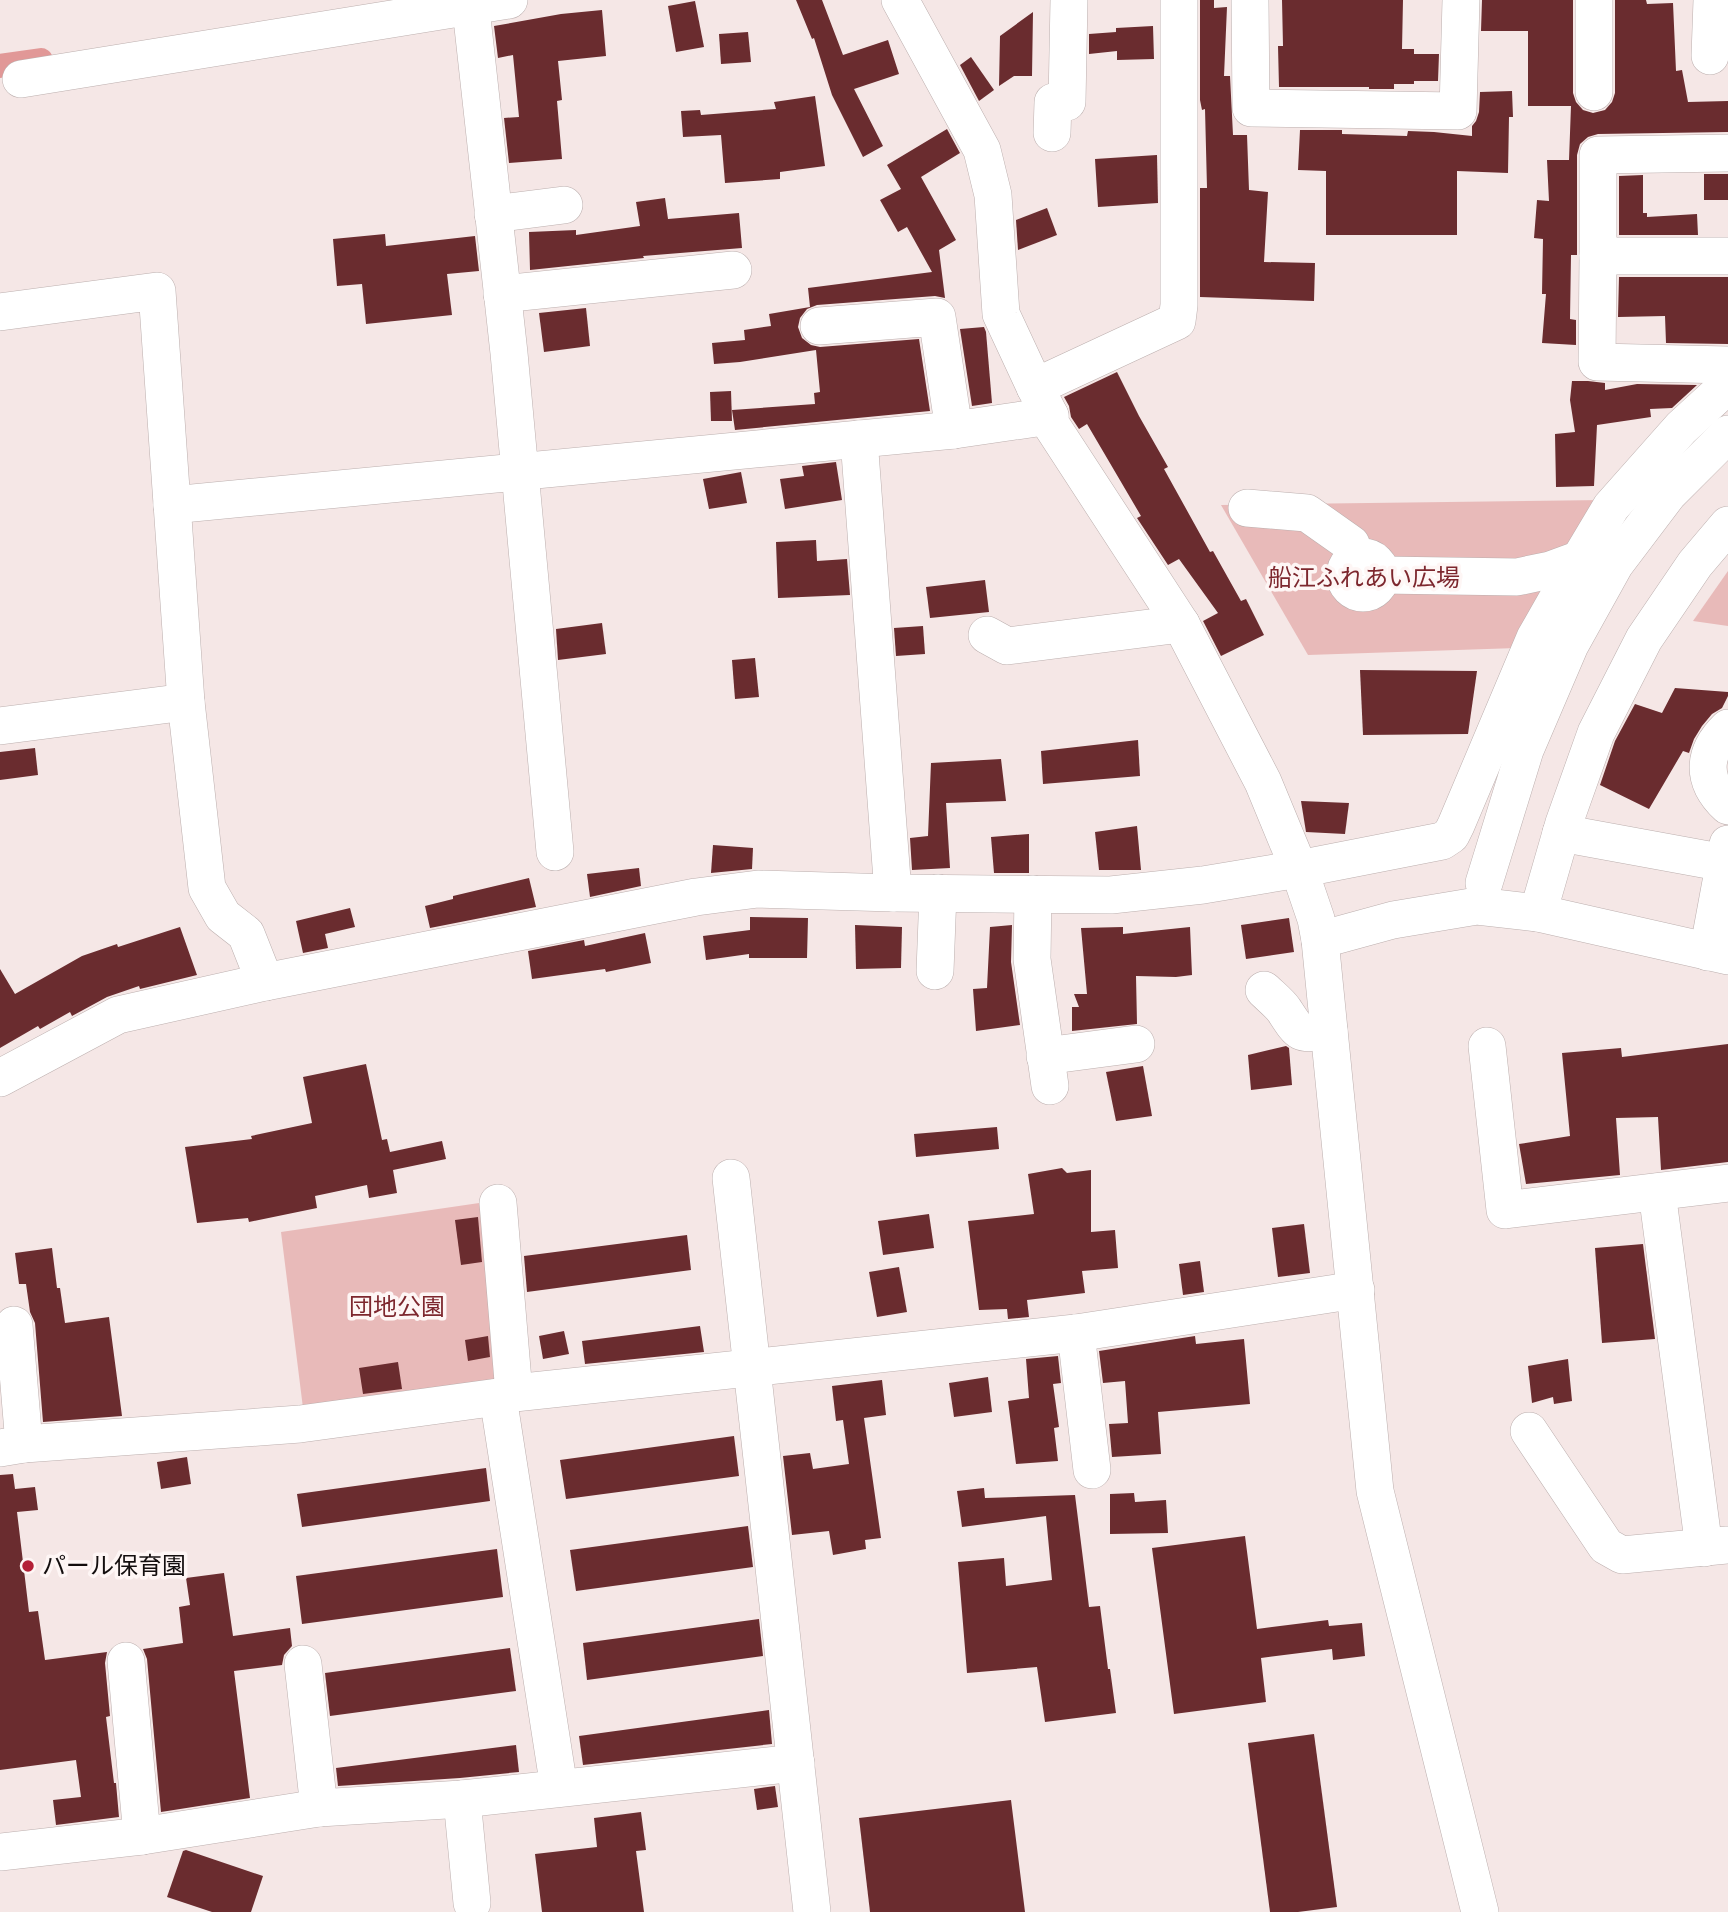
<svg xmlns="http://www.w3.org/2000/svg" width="1728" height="1912" viewBox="0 0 1728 1912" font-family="Roboto,'Noto Sans JP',sans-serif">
<rect width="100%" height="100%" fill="#f5e7e6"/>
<g fill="#e8bab9">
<polygon points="1604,500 1517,648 1308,655 1221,505"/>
<polygon points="1728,571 1728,626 1693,621"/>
<polygon points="486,1202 496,1382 304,1416 281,1232"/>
</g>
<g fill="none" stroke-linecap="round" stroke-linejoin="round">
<polyline stroke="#e19897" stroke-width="24" points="0,66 41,60"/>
</g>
<g fill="#6a2c2f">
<polygon points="796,0 822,0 843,55 888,40 899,74 854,89 883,146 863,157 832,95 814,38 812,39"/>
<polygon points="1200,0 1214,0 1214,8 1227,7 1224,76 1230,76 1233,135 1247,135 1249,190 1268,192 1264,262 1315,263 1314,301 1200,297 1200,188 1207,188 1205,109 1202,110 1200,100"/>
<polygon points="1282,0 1403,0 1402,49 1414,49 1414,54 1439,54 1438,81 1414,81 1414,84 1394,84 1394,89 1369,89 1369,87 1279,87 1278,46 1283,46"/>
<polygon points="1482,0 1573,0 1573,93 1576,102 1583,110 1593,113 1605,110 1612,102 1615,93 1615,0 1646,0 1647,4 1673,3 1676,71 1682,70 1688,102 1728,101 1728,132 1598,134 1588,137 1580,144 1577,155 1577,255 1571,255 1570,319 1576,320 1576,345 1542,343 1546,294 1542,294 1543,239 1534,238 1537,200 1549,201 1547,160 1569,160 1571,106 1528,106 1528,31 1481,31"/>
<polygon points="695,1 704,47 676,52 668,6"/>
<polygon points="602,10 606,56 558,61 562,100 557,101 562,159 509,163 504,118 519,117 513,55 498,58 494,26 561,14"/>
<polygon points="1033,12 1032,76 1014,76 999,86 1000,36"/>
<polygon points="1153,26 1154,59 1117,60 1117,51 1089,54 1089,34 1116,32 1116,28"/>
<polygon points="748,32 751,62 721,64 719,34"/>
<polygon points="971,57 994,90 979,101 960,65"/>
<polygon points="1512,91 1513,117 1509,117 1508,173 1457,171 1457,235 1326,235 1326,171 1298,170 1300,130 1342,130 1342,134 1407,136 1408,131 1434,132 1472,136 1472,126 1476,121 1479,112 1480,92"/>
<polygon points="815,96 825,166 780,172 780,179 725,183 721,135 683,137 681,111 700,110 701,115 776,109 774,102"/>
<polygon points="947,129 960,153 921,177 956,240 939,250 945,298 935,296 817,305 807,309 800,318 798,327 802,338 811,345 820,347 919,339 930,411 735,430 732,410 815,404 814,393 820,392 816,350 740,362 714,364 712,343 745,340 744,330 771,326 769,314 810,307 808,288 932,272 907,227 898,232 880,200 901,189 887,165"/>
<polygon points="1157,155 1158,203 1098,207 1095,159"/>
<rect x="1704" y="174" width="24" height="26"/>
<polygon points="1643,175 1643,213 1647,213 1647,217 1697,214 1698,235 1619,235 1619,176"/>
<polygon points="665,198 668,219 739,213 742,248 643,256 644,258 530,270 529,232 576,230 576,235 640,226 636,202"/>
<polygon points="1047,208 1057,235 1018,250 1016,220"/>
<polygon points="385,234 386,246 475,236 479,271 447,274 452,315 366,324 362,284 337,286 333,239"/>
<polygon points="1619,277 1728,277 1728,344 1666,343 1665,316 1618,317"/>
<polygon points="586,308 590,346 544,352 539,313"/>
<polygon points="984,327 986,332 992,403 972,406 960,329"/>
<polygon points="1117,372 1139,416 1168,467 1164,469 1210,552 1213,551 1241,601 1246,599 1264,635 1221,656 1203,621 1218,613 1179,559 1168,565 1137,518 1141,516 1087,424 1079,429 1071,417 1069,406 1064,397"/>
<polygon points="1572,381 1588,381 1605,383 1605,390 1637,384 1697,385 1672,408 1650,409 1651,417 1597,425 1594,486 1556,487 1555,434 1575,432 1570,400"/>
<polygon points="731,391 732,421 711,421 710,392"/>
<polygon points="836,462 842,500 785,509 780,479 804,476 802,466"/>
<polygon points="741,472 747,503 709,509 703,479"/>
<polygon points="816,540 817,561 847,559 850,595 778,598 776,542"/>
<polygon points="985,580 989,612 930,618 926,587"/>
<polygon points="602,623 606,654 558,660 556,629"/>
<polygon points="923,626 925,654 896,656 894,628"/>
<polygon points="755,658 759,697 735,699 732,660"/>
<polygon points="1360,670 1477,671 1468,734 1363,735"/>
<polygon points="1675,688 1728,692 1728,696 1722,708 1712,714 1702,726 1694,739 1689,753 1683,751 1649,809 1600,785 1615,741 1635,704 1662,713"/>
<polygon points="1138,740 1140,776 1043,784 1041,751"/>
<polygon points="35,748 38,775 0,780 0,752"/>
<polygon points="1001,759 1006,801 946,803 950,868 912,870 910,838 928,836 931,763"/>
<polygon points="1301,801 1349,803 1345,834 1306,832"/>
<polygon points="1137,826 1141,870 1099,870 1095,832"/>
<polygon points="1029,834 1029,873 994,873 991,837"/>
<polygon points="713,845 753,848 752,869 711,873"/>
<polygon points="639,868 641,886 590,897 587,874"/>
<polygon points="529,878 536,907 430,928 425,906 453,899 453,896"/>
<polygon points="350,908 355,927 325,934 328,948 303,953 296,921"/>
<polygon points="750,917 808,918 807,958 749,958 749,954 706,960 703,936 750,930"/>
<polygon points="1289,918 1294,952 1246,959 1241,925"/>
<polygon points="855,925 902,927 901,968 856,969"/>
<polygon points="1012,925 1011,962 1020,1025 976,1031 973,989 987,988 990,927"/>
<polygon points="180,927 197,975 140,989 139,986 107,997 72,1016 70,1012 40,1029 38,1026 0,1048 0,969 15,994 82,956 117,944 118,947"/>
<polygon points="1123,927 1123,934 1190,927 1192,975 1176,977 1136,976 1137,1024 1072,1031 1072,1007 1079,1007 1074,994 1087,994 1081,928"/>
<polygon points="645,933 651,963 606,972 605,969 532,979 528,951 584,940 585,946"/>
<polygon points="1728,1044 1728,1162 1661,1170 1658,1117 1616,1118 1620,1175 1526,1184 1519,1144 1570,1136 1562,1053 1621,1048 1622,1057"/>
<polygon points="1286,1046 1289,1048 1292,1085 1251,1090 1248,1055"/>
<polygon points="366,1064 382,1140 387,1139 390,1152 442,1141 446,1159 393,1170 397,1193 369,1198 367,1185 315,1196 317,1208 249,1222 248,1218 197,1223 185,1147 252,1139 251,1136 312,1123 303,1077"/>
<polygon points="1143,1066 1152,1116 1116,1121 1106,1072"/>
<polygon points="997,1127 999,1149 916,1157 914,1134"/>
<polygon points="1062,1168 1067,1173 1091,1170 1091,1232 1115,1230 1118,1268 1082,1271 1085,1293 1027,1300 1029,1317 1008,1319 1007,1309 979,1310 968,1221 1034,1214 1028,1174"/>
<polygon points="929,1214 934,1248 883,1255 878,1221"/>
<polygon points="478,1217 482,1262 461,1265 455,1220"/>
<polygon points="1304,1224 1310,1273 1278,1277 1272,1228"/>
<polygon points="687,1235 691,1270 527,1292 524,1256"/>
<polygon points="1643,1244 1655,1339 1602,1343 1595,1248"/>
<polygon points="52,1248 57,1288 60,1288 65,1323 109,1317 122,1416 43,1422 35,1323 30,1312 26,1284 19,1284 15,1253"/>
<polygon points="1200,1261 1204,1292 1183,1295 1179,1264"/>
<polygon points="899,1267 907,1312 877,1317 869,1272"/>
<polygon points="700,1326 704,1352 585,1364 582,1341"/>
<polygon points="564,1331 569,1354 543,1359 539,1336"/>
<polygon points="488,1336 490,1357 468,1361 465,1340"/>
<polygon points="1195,1336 1196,1344 1244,1339 1250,1404 1158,1412 1161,1454 1112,1457 1109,1424 1128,1423 1125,1381 1103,1383 1099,1351"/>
<polygon points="1058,1356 1061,1383 1053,1384 1059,1427 1054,1428 1058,1461 1016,1464 1008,1401 1029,1398 1026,1359"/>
<polygon points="1568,1359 1572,1401 1554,1404 1553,1397 1532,1403 1528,1366"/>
<polygon points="398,1362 402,1389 363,1394 359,1368"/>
<polygon points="988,1377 992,1412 954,1417 949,1383"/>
<polygon points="882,1380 886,1415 864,1418 881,1538 865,1540 866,1549 833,1555 829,1531 792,1535 783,1456 810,1453 813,1469 849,1464 843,1420 836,1421 832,1386"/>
<polygon points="734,1436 739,1476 566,1499 560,1460"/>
<polygon points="187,1457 191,1484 161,1489 157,1462"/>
<polygon points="486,1468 490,1501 302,1527 297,1494"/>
<polygon points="13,1474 15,1489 35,1487 38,1510 17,1512 29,1612 38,1611 45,1660 107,1652 105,1663 110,1716 106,1717 114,1783 116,1783 119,1817 56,1825 53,1800 81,1797 76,1760 0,1770 0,1475"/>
<polygon points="984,1488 985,1498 1075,1495 1089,1607 1100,1606 1108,1669 1110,1669 1116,1713 1045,1722 1037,1667 967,1673 958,1562 1004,1558 1006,1586 1052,1580 1046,1516 962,1527 957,1491"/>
<polygon points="1134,1493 1135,1502 1166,1500 1168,1533 1110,1534 1110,1494"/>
<polygon points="748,1526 753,1567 576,1591 570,1550"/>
<polygon points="1245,1536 1257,1629 1328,1620 1329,1626 1362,1623 1365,1656 1333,1660 1332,1649 1261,1658 1266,1702 1174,1714 1152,1548"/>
<polygon points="497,1549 503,1597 302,1624 296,1576"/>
<polygon points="224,1573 233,1636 290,1628 292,1646 284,1655 282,1665 234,1671 250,1798 161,1812 147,1659 143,1649 183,1643 179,1607 190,1605 186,1578"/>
<polygon points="759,1619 763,1656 587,1680 583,1643"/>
<polygon points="510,1648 516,1691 330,1716 325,1673"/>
<polygon points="769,1710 772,1744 583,1765 579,1736"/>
<polygon points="1314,1734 1337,1907 1298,1912 1270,1912 1248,1743"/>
<polygon points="516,1745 519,1772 460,1778 338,1786 336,1768"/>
<polygon points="775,1786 778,1807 757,1810 754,1789"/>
<polygon points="1011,1800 1025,1912 870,1912 859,1818"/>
<polygon points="641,1812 646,1850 636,1851 644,1912 542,1912 535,1854 597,1847 594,1818"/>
<polygon points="186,1850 263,1876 251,1912 212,1912 167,1897 183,1851"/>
</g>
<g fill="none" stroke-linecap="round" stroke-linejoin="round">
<g stroke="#bcafae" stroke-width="38">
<g id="minor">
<polyline points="470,0 509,353 555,852"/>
<polyline points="900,0 982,150 993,195 1001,314 1035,387 1050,416 1050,423 1181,624 1263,782 1299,869 1316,919 1320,940 1375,1491 1480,1912"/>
<polyline points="1250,0 1251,108 1458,111 1461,0"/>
<polyline points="1594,0 1594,92"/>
<polyline points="1710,56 1712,0"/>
<polyline points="21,79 509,0"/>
<polyline points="1052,133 1053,102 1067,102 1069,0"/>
<polyline points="1728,153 1598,155 1598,256 1597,362 1728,365"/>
<polyline points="493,214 564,205"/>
<polyline points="1598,256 1728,256"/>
<polyline points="502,294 733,270"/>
<polyline points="0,312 157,291 186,702 207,888 223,916 246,934 265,982"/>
<polyline points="819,326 937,317 954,430"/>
<polyline points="1035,387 1177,321 1179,305 1179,0"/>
<polyline points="859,439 893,893"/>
<polyline points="172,505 954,430 1050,416"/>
<polyline points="1247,508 1307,513 1351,544 1356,558"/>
<circle cx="1363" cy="575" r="18"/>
<polyline points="1382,575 1517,577 1550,570 1580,559"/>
<polyline points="987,635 1007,646 1181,624"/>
<polyline points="0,726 186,702"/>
<path d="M1728,728C1702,753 1701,781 1728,806"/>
<polyline points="1561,833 1725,863"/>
<polyline points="1484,883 1525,750 1570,645 1615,564 1668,494 1728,434"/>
<polyline points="1033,894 1032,959 1050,1086"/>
<polyline points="1538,913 1564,823 1596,733 1644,639 1695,564 1728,525"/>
<polyline points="1320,940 1393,920 1477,906 1538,913 1728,956"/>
<polyline points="1708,952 1728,844"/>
<polyline points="935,971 938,893"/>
<path d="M1264,990C1270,996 1279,1003 1284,1010C1301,1036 1298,1034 1329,1031"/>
<polyline points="1487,1046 1505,1210 1728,1183"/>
<polyline points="1045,1056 1136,1044"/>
<polyline points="0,1078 118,1015 265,982 696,897 758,889 893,893 1111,895 1203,885 1299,869 1442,841 1451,835 1456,825 1535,638 1580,559 1611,507 1681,428 1728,385"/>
<polyline points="731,1178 812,1912"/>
<polyline points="1657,1192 1704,1548"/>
<polyline points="498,1203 514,1393"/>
<polyline points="14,1325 24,1444"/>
<polyline points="1076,1333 1092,1470"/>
<polyline points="498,1397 559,1788"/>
<polyline points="1529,1431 1606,1546 1622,1555 1727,1545"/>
<polyline points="0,1448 24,1444 300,1424 498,1397 514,1393 1076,1333 1356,1290"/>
<polyline points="126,1661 142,1836"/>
<polyline points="303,1664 319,1808"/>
<polyline points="462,1799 472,1903"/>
<polyline points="0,1852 142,1836 319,1808 462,1799 796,1763"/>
</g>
</g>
<use href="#minor" stroke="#fff" stroke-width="37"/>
</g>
<circle fill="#b32037" stroke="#fef6f5" stroke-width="2.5" cx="28" cy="1566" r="7"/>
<g text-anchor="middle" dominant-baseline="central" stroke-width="7" stroke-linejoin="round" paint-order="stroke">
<g font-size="24" fill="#7d272e" stroke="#fef6f5">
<text x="1364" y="578">船江ふれあい広場</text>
<text x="397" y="1307">団地公園</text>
</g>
<g font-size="24" fill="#130e0e" stroke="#fef6f5" text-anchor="start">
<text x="42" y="1566">パール保育園</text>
</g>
</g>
</svg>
